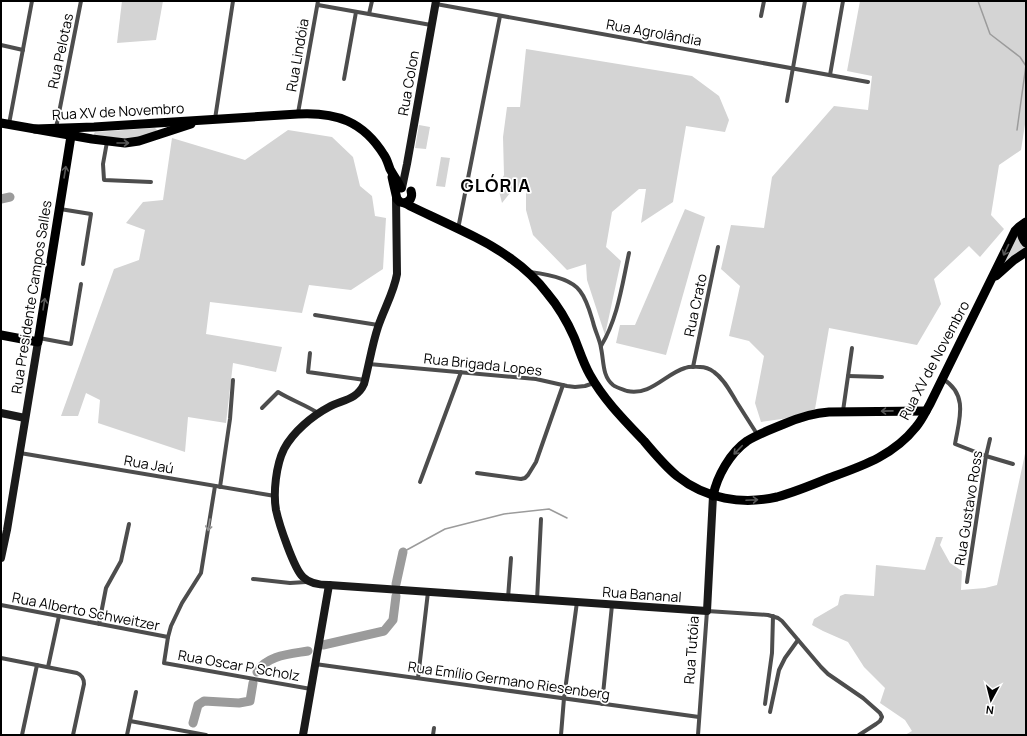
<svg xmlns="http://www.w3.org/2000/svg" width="1027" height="736" viewBox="0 0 1027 736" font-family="Manrope,sans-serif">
<rect width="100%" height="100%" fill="#fff"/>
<g fill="#d4d4d4">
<polygon points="122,1 163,1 156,40 117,43"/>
<polygon points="860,1 1026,1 1026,118 1021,150 999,165 991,215 1004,229 980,257 969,246 934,279 941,304 917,345 829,328 815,409 789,418 761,422 755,403 764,356 749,341 729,336 740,286 721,269 731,225 764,228 772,177 834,106 868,110 872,76 847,71"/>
<polygon points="526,49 692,76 719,96 729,120 725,132 686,126 673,202 641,223 646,189 639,189 612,212 606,247 621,261 605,335 587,280 586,264 567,270 533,235 526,210 526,191 514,188 502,203 498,187 504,175 503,137 507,107 520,107"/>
<polygon points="419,125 430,127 426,149 415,148"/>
<polygon points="155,128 157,130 156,131 135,140 93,135 95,132"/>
<polygon points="288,130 332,137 353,157 360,186 372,196 375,216 386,218 383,269 351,290 309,285 302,313 210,302 206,334 282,347 276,372 233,363 226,423 188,417 185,452 98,423 100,400 86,393 78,416 61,416 114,269 139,260 145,230 126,223 143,202 163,200 172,138 245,160"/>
<polygon points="441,157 450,158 445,187 436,186"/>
<polygon points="685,209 705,217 666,355 616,343 620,325 635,325"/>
<polygon points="1018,232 1026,246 1026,249 1000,268"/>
<polygon points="1026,449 1026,735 905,735 912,731 905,720 880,703 885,688 864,667 848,642 823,631 812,625 814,619 838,605 840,596 845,594 874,596 876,565 925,570 936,537 943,537 940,545 950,563 962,571 961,590 985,588 997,585"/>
</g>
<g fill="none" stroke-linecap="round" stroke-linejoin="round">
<g stroke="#9b9b9b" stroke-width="1.5">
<polyline points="978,1 990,34 1020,57 1026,66"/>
<polyline points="1017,130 1026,65"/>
<polyline points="403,552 445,529 504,514 549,509 567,518"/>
</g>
<g stroke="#9b9b9b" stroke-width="9">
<polyline points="1,199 10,197"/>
<polyline points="396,584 403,552"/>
<polyline points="323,645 384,631 393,620 396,596"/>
<path d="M257,672C267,655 290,654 308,651"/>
<polyline points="193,723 198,705 204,701 239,703 250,701 253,683"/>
</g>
<g stroke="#4d4d4d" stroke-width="4">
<polyline points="436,4 868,82"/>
<polyline points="318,5 431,25"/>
<polyline points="369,14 372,1"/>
<polyline points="761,16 764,1"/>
<polyline points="1,45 23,50"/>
<polyline points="830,75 843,1"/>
<polyline points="344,79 356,12"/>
<polyline points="787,101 805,1"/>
<polyline points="298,113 318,1"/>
<polyline points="215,119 233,1"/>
<polyline points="9,124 32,1"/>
<polyline points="56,128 81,1"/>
<polyline points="107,142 103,164 104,180 151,182"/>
<polyline points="60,209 91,214 83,264"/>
<polyline points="458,229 500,16"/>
<path d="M530,272C546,274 571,278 580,291C587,300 590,312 593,322C595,331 600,340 601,348C604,361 602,376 613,385C617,388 622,389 627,391C651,396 665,374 685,368C690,366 695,367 700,367C705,367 710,369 714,372C724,379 730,391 736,401C743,412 750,423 757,434"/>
<polyline points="315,315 378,325"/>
<polyline points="39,338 71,344 81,284"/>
<path d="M601,346C618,318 622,285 629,253"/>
<polyline points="310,353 308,372 365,380"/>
<polyline points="369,364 536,379 567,386 575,387 585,386 594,383"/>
<polyline points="693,367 718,247"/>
<polyline points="848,376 882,377"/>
<path d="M943,379C969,395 959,420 955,444L986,456L1013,464"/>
<path d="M262,408L278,392C291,400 306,405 318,413"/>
<polyline points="843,411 852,348"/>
<polyline points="20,453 275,496"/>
<polyline points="477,473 521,479 525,478 528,475 536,462 563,385"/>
<polyline points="420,482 461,372"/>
<polyline points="215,486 201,573 182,603 171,626 168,637 164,663 311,689"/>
<polyline points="220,487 230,419 233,380"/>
<polyline points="253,579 290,583 306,582"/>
<polyline points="967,582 986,456 990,439"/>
<polyline points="508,598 511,558"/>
<polyline points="537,600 541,519"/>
<polyline points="1,605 168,637"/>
<polyline points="99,624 106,588 121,561 129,524"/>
<path d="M1,658L77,673C82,675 84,678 84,684L73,735"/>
<polyline points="315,664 699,717"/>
<polyline points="48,667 59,616"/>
<polyline points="418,678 428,592"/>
<polyline points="602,704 612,605"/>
<polyline points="765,704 772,653 773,616"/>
<polyline points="770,712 779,670 785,658 798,640"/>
<polyline points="130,721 206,735"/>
<polyline points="22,735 37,665"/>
<polyline points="127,735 136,692"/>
<polyline points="433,735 434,728"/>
<polyline points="561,735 564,698 577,602"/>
<polyline points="698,735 707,611 768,615 778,618 782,621 821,667 828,674 863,698 880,713 882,717 880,721 876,724 859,735"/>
</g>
<g stroke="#1a1a1a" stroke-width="8">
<polyline points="402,188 407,164 436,1"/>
<path d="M396,197L397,274C394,292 384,309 378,327C372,345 369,365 364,384C357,400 342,400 329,407C312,416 293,432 284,449C276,465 273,493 276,510C279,524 294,569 303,577C310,584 320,585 329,585L707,611L713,496"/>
<polyline points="1,413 25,418"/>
<polyline points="1,558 7,530 38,342"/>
<polyline points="303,735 329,585"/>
</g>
<g stroke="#000" stroke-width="9">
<polyline points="1,123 92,139 125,143 139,141 191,124"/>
<path d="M35,129L94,127L298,114C336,112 363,121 384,155C387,159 388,164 390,169C393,175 398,181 401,188"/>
<path d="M392,177L397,199L400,202L404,203C410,202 413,197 411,191"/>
<path d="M405,203L410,206C431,216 453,226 475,237C487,243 499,250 510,258C524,268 537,280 547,293C558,306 567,321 574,337C579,349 583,363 590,375C604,400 624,420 644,441C654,453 665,466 677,476C706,499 742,505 777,497C795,492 812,485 829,478C862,466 893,456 916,427C922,420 926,411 930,404L1015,231L1019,227L1026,222"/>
<path d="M1026,223C1020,230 1020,236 1026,243"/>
<polyline points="996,276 1014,260 1026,252"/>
<polyline points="1,335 38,342 71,136"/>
<path d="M713,496C717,476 730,453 747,441C758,434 772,429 784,424C798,418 813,413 829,412L926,411"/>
</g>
</g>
<defs><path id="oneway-shaft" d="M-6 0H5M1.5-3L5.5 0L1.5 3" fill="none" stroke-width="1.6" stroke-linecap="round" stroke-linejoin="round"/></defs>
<g stroke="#595959">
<use href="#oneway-shaft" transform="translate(123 143)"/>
<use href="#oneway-shaft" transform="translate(65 172) rotate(-81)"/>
<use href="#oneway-shaft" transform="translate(1006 250) rotate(115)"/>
<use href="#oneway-shaft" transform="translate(44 304) rotate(-81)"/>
<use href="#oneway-shaft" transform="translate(887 411) rotate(179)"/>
<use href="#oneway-shaft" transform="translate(738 450) rotate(134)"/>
<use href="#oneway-shaft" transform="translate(752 500) rotate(-3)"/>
</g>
<use stroke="#949494" href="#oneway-shaft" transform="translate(209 525) rotate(99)"/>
<g text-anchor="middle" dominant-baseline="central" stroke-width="3.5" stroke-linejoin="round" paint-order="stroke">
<g font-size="14" fill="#000" stroke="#fff">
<text transform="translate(654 32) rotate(10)">Rua Agrolândia</text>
<text transform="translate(60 51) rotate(-78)">Rua Pelotas</text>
<text transform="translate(297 55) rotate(-80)">Rua Lindóia</text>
<text transform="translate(408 83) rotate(-80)">Rua Colon</text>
<text transform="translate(118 111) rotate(-3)">Rua XV de Novembro</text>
<text transform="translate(31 297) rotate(-81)">Rua Presidente Campos Salles</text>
<text transform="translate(695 305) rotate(-78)">Rua Crato</text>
<text transform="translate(934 360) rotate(-62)">Rua XV de Novembro</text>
<text transform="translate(483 364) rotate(6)">Rua Brigada Lopes</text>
<text transform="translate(149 464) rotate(10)">Rua Jaú</text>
<text transform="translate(968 508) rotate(-81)">Rua Gustavo Ross</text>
<text transform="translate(642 594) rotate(4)">Rua Bananal</text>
<text transform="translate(86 611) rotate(11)">Rua Alberto Schweitzer</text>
<text transform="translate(691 650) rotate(-86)">Rua Tutóia</text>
<text transform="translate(239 665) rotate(10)">Rua Oscar P Scholz</text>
<text transform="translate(509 680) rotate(8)">Rua Emílio Germano Riesenberg</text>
</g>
<g font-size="18" font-weight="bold" letter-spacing="1" fill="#000" stroke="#fff">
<text x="496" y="185">GLÓRIA</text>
</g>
</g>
<rect width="1027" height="736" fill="none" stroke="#000000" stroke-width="4"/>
<g transform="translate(991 700) rotate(187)" stroke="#ffffff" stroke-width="3" paint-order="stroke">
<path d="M0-3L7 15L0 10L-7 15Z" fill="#000000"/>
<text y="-6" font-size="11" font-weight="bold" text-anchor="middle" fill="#000000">N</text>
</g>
</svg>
